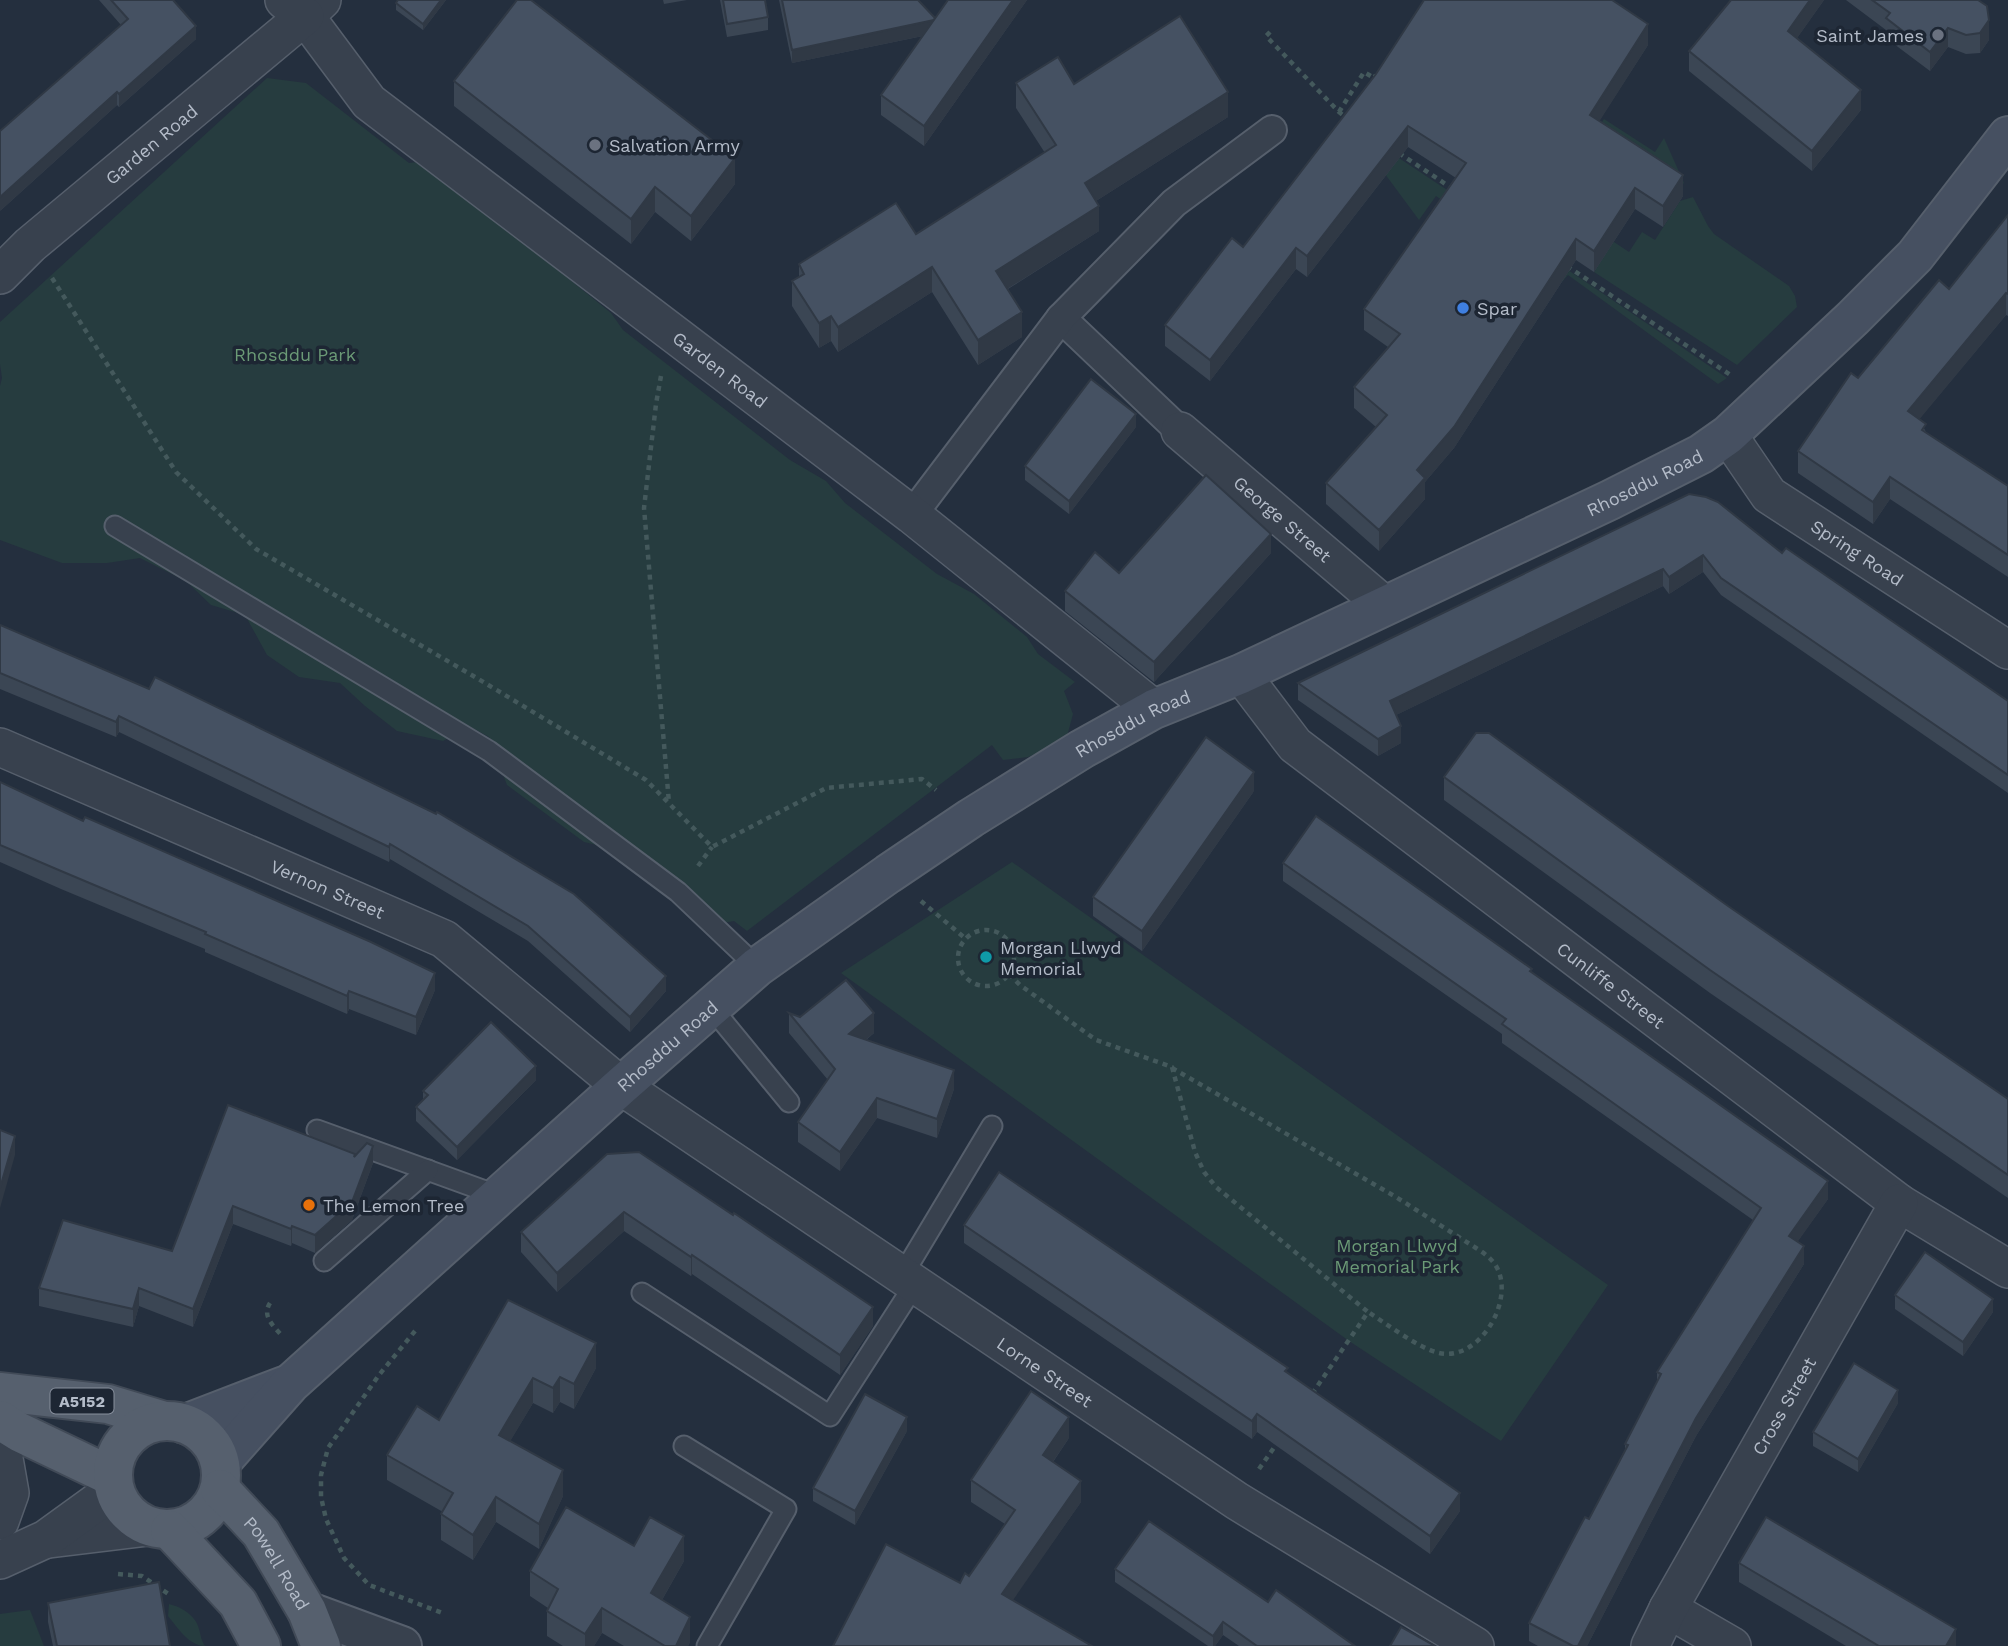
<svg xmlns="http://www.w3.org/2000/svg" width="2008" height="1646" viewBox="0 0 2008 1646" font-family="'Work Sans',sans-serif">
<rect width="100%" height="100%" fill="#242f3e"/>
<g fill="#263c3f">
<polygon points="267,78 306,83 409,163 425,161 478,199 548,262 611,313 623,330 790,460 826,481 845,503 937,574 974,594 1027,637 1038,654 1075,682 1064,691 1073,714 1066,740 1028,757 1003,760 992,745 747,931 734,921 723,923 639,855 584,842 507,785 489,737 469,726 443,741 397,731 365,706 340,683 299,677 267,655 245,615 211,605 186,581 140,558 107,563 62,563 0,540 0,386 2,378 0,364 0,322"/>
<polygon points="1340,119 1583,280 1727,378 1718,384 1568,275 1562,282 1436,196 1419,220 1365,147"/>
<polygon points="1604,119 1655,152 1664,138 1684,183 1679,187 1594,134"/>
<polygon points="1693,197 1708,226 1714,234 1789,286 1795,296 1797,307 1737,365 1594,272 1612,243 1614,242 1629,252 1642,232 1655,240 1680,201"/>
<polygon points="1012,862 1608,1285 1501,1441 1349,1341 841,973"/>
<path d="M169,1604C182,1607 196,1616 199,1629C201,1636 201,1640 205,1646C189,1646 177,1627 168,1616Z"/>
<polygon points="30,1610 44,1646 0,1646 0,1614"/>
</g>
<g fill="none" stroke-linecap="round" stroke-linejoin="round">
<g stroke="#565f6c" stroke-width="23">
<g id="service">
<polyline points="115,526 489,751 678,892 757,967"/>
<polyline points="711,1007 789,1102"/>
<polyline points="317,1130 499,1196"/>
<polyline points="324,1261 428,1170"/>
<polyline points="902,1276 992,1126"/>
<polyline points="642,1293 830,1416 915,1284"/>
<polyline points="684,1446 786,1509 707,1646"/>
</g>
</g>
<g stroke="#565f6c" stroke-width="32">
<g id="pedestrian">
<polyline points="1061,318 1180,431"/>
<polyline points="912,515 1061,318 1174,203 1272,130"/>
</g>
</g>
<g stroke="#565f6c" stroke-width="40">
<g id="minor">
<path id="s1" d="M322,0L305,16L369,102L912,515L1154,709"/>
<path id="s2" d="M0,275L30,245L305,16L284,0"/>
<path id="s3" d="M1180,431L1384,605"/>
<path id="s4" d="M1728,435L1769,495L2008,650"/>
<path id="s5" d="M1241,674L1295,745L1899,1203L2008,1269"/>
<path id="s6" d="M0,747L444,939L621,1086L1237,1501L1475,1646"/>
<polyline points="0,1447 3,1453 10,1493 0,1521"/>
<polyline points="49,1539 148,1527"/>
<polyline points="0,1560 46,1539 115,1489"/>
<polyline points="1668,1609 1732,1646"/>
<path id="s7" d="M1650,1646L1668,1609L1899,1203"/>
</g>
</g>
<g stroke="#565f6c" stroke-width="42">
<polyline id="tertiary" points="307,1611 402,1646"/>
</g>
<g stroke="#565f6c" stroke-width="42">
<g id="secondary">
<polyline points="185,1424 284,1386"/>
<path id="s8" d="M220,1463L290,1384L621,1086L757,967L888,874L971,818L1082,749L1154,709L1241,674L1610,500L1701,454L1728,435L1853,318L1915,256L2008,136"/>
</g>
</g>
<g stroke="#414a57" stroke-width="42">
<g id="primary">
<polyline points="0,1392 108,1404 161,1420"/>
<polyline points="0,1420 19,1432 113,1477"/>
<circle cx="167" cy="1475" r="54"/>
<path id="s9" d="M220,1489L261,1533L307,1611L321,1646"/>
<polyline points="170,1530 238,1603 261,1646"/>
</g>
</g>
<g stroke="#44595c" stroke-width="4.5" stroke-dasharray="5 5" stroke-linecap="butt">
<polyline points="1270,32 1266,36 1339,112 1348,119"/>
<polyline points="1339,112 1364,72 1374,78 1376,75"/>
<polyline points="1399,153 1453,189"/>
<polyline points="1567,266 1732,376"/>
<polyline points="52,278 176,472 256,549 475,677 646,780 712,847 826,788 922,779 936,790"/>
<polyline points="661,376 656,404 644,508 669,803"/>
<polyline points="698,866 712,847"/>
<polyline points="921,901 966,939"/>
<circle cx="986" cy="958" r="28"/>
<polyline points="1009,974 1020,985 1096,1040 1172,1067 1195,1152 1204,1172 1216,1187 1368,1312 1312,1394"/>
<path d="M1172,1068L1396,1197L1476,1248C1484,1253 1491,1258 1496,1266C1516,1299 1480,1362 1439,1353C1418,1348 1387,1324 1368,1312"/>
<path d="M270,1303C261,1317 275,1327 283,1337"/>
<polyline points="415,1331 379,1375 328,1448 321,1475 321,1497 326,1519 344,1558 369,1585 445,1614"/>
<polyline points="1259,1469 1278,1442"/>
<polyline points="118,1574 142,1576 170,1595"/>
</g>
<use href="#service" stroke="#38414e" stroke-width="19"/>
<use href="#pedestrian" stroke="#38414e" stroke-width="28"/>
<use href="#minor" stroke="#38414e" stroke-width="37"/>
<use href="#tertiary" stroke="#38414e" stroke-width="38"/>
<use href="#secondary" stroke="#465061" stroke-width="38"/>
<use href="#primary" stroke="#56606e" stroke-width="38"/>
</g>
<g fill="#3b4654">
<polygon points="99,0 173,0 196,39 119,107 117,105 0,211 121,25"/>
<polygon points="398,0 446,0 423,30 396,10 396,3"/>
<polygon points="663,0 687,0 664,4"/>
<polygon points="720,0 765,0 768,17 768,30 727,37"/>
<polygon points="779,0 918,0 935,18 948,0 1027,0 924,146 881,115 881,95 923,36 792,63"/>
<polygon points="1731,0 1824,0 1797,38 1861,110 1812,171 1689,71 1689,51"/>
<polygon points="1846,0 1978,0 1989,40 1980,53 1966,54 1948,47 1930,71 1886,38 1886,30"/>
<polygon points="1648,45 1599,121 1683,196 1663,227 1635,209 1594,272 1576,260 1454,448 1425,482 1425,499 1379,551 1326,504 1326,483 1376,427 1354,408 1354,387 1388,347 1364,330 1364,309 1456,178 1408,147 1307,277 1296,269 1210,381 1165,346 1165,325 1243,247 1376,74"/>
<polygon points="454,81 735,184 691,241 655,212 631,244 454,106"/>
<polygon points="1016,83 1074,84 1228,117 1096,201 1099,231 1008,289 1022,337 978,365 932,292 838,352 831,341 819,348 792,306 792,281 799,277 799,264 916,234 1045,153 1016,108"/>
<polygon points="2008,215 2008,316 2006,315 1919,419 1926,432 2008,486 2008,577 1890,499 1873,524 1798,473 1798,451 1858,378 1949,289"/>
<polygon points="1136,427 1069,514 1025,480 1025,466"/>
<polygon points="1689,494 1782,553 2008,701 2008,793 1721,595 1703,572 1669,594 1663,586 1396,715 1401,743 1378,756 1298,700 1298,683"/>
<polygon points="1271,553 1154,682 1065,611 1065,591 1119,573"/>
<polygon points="0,625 666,991 630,1032 528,941 390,859 389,862 119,732 116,737 0,689"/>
<polygon points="1444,777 1728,906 2008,1099 2008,1198 1710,993 1444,800"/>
<polygon points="0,782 435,990 416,1035 349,1009 347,1014 205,952 205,949 61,889 0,862"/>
<polygon points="1254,791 1142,951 1093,916 1093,897"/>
<polygon points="1283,863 1532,973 1828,1199 1797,1242 1804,1264 1696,1436 1587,1646 1538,1646 1529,1641 1529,1623 1589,1519 1625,1450 1625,1444 1657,1381 1657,1372 1753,1220 1502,1043 1502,1034 1283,881"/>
<polygon points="789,1013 800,1017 874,1033 866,1040 954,1089 937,1138 877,1118 840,1171 798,1142 798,1122 828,1080 789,1033"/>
<polygon points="536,1080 457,1160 416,1121 416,1107 423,1100 423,1091"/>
<polygon points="228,1105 373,1163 352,1220 315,1253 292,1243 291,1246 233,1224 193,1327 139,1306 133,1327 39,1306 39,1288 172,1251"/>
<polygon points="607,1154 873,1326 840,1375 692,1274 691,1276 624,1231 557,1292 521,1252 521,1232"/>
<polygon points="964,1225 1288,1373 1460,1511 1430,1554 1257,1432 1252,1439 964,1243"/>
<polygon points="1895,1295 1993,1312 1963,1356 1895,1309"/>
<polygon points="508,1300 596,1368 574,1409 560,1402 553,1413 533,1403 510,1441 563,1496 539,1549 496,1522 473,1560 441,1540 441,1514 443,1512 387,1480 387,1455 439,1420"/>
<polygon points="1898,1403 1858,1472 1813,1446 1813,1432"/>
<polygon points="907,1431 855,1525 813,1501 813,1488"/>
<polygon points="1069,1438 1053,1462 1081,1502 1012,1600 960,1583 969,1576 1005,1524 971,1502 971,1480"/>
<polygon points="634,1546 684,1561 662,1600 690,1642 688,1646 624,1646 602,1633 594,1646 563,1646 547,1636 547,1611 548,1608 530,1596 530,1571"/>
<polygon points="1739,1563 1956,1646 1846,1646 1739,1582"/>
<polygon points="1115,1569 1268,1602 1355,1646 1239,1646 1223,1635 1215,1646 1208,1646 1115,1582"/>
<polygon points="48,1603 170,1646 53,1646 48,1622"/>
</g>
<g fill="#303945">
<polygon points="441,0 446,0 423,30 423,24"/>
<polygon points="1013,0 1027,0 924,146 924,126"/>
<polygon points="1810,0 1824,0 1788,51 1788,31"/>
<polygon points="937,20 937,33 792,63 792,50"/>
<polygon points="1989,20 1989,40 1980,53 1980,33"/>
<polygon points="1648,24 1648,45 1590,136 1590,115"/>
<polygon points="196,26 196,39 119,107 119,94"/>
<polygon points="1948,28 1948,47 1930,71 1930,52"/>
<polygon points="1861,90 1861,110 1812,171 1812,151"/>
<polygon points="117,92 117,105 0,211 0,197"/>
<polygon points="1228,92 1228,117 1085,208 1085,183"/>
<polygon points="1408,126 1408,147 1307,277 1307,256"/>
<polygon points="735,158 735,184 691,241 691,216"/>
<polygon points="1683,175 1683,196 1663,227 1663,206"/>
<polygon points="655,187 655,212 631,244 631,219"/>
<polygon points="1635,188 1635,209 1594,272 1594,251"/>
<polygon points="1099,206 1099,231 996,296 996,271"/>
<polygon points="1576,239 1576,260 1454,448 1425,482 1425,499 1379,551 1379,530 1417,470"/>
<polygon points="1296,248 1296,269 1210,381 1210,360"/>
<polygon points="932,267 932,292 838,352 838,327"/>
<polygon points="2006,293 2006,315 1908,433 1908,411"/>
<polygon points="1022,312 1022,337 978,365 978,340"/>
<polygon points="831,316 831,341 819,348 819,323"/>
<polygon points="1136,414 1136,427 1069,514 1069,501"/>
<polygon points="1890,477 1890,499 1873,524 1873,502"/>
<polygon points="1271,534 1271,553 1154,682 1154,662"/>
<polygon points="1703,555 1703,572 1669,594 1669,577"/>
<polygon points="1663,569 1663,586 1390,718 1390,701"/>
<polygon points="119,716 119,732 116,737 116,722"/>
<polygon points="1401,726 1401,743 1378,756 1378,739"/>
<polygon points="1254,772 1254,791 1142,951 1142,931"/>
<polygon points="390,844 390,859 389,862 389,847"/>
<polygon points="435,973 435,990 416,1035 416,1017"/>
<polygon points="666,976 666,991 630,1032 630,1017"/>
<polygon points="349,991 349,1009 347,1014 347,996"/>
<polygon points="874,1013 874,1033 849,1053 849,1034"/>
<polygon points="536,1066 536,1080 457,1160 457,1147"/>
<polygon points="954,1070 954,1089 937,1138 937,1119"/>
<polygon points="877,1098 877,1118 840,1171 840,1152"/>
<polygon points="15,1136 15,1155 0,1208 0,1188"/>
<polygon points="373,1146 373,1163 352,1220 315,1253 315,1235"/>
<polygon points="1828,1181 1828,1199 1789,1254 1789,1236"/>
<polygon points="233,1206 233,1224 193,1327 193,1309"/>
<polygon points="624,1212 624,1231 557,1292 557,1273"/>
<polygon points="292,1226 292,1243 291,1246 291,1229"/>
<polygon points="1804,1246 1804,1264 1696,1436 1587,1646 1578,1646 1696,1418"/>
<polygon points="692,1255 692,1274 691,1276 691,1257"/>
<polygon points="139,1288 139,1306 133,1327 133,1309"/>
<polygon points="1993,1299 1993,1312 1963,1356 1963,1342"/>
<polygon points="873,1307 873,1326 840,1375 840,1355"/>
<polygon points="596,1343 596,1368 574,1409 574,1384"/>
<polygon points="560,1377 560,1402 553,1413 553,1388"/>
<polygon points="533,1378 533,1403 499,1460 499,1435"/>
<polygon points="1898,1390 1898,1403 1858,1472 1858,1459"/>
<polygon points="1257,1414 1257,1432 1252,1439 1252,1421"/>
<polygon points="907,1417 907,1431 855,1525 855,1511"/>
<polygon points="1069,1417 1069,1438 1043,1476 1043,1455"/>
<polygon points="563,1470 563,1496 539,1549 539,1524"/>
<polygon points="1081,1481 1081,1502 1002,1616 1002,1594"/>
<polygon points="1460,1493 1460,1511 1430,1554 1430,1536"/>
<polygon points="496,1497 496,1522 473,1560 473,1535"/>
<polygon points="684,1536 684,1561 651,1619 651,1593"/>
<polygon points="602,1608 602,1633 594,1646 585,1646 585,1634"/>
<polygon points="690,1617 690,1642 688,1646 676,1646"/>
<polygon points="1223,1622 1223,1635 1215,1646 1213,1646 1213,1636"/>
<polygon points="1956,1629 1956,1646 1946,1646"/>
</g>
<g fill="#455162" stroke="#303945" stroke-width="2">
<polygon points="111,0 173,0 196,26 119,94 117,92 0,197 0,131 128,19"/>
<polygon points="398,0 441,0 423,24 396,3"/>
<polygon points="517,0 531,0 735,158 691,216 655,187 631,219 454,81"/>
<polygon points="723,0 765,0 768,17 727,24"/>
<polygon points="782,0 918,0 935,18 934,20 792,50"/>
<polygon points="948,0 1013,0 924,126 881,95"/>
<polygon points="1424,0 1612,0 1648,24 1590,115 1683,175 1663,206 1635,188 1594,251 1576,239 1454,427 1417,470 1425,478 1379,530 1326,483 1387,415 1354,387 1400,334 1364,309 1466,163 1408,126 1307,256 1296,248 1210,360 1165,325 1232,238 1243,247 1376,74"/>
<polygon points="1731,0 1810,0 1788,31 1861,90 1812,151 1689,51"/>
<polygon points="1872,0 1978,0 1987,6 1989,20 1980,33 1966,35 1948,28 1930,52 1886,18 1890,13"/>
<polygon points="1180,16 1228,92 1085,183 1099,206 996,271 1022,312 978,340 932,267 838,327 831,316 819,323 792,281 804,274 799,264 896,203 916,234 1056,145 1016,83 1058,57 1074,84"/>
<polygon points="2008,215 2008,294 2006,293 1908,411 1926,424 1922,430 2008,486 2008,555 1890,477 1873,502 1798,451 1851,373 1858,378 1939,280 1949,289"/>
<polygon points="1091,379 1136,414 1069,501 1025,466"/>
<polygon points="1206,475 1271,534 1154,662 1065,591 1095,552 1119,573"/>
<polygon points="1689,494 1706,497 1718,502 1782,553 1786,548 2008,701 2008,775 1721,578 1703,555 1669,577 1663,569 1390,701 1401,726 1378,739 1298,683"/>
<polygon points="0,625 149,689 155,677 436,814 437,812 574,894 666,976 630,1017 528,926 390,844 389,847 119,716 116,722 0,673"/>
<polygon points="1476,733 1489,733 1728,906 2008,1099 2008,1175 1710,970 1444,777"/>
<polygon points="1206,737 1254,772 1142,931 1093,897"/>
<polygon points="0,782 83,821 85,817 371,942 435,973 416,1017 349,991 347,996 205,934 206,932 61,871 0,845"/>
<polygon points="1316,816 1532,969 1530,971 1828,1181 1789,1236 1804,1246 1696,1418 1578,1646 1573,1646 1529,1623 1585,1517 1589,1519 1628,1445 1625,1444 1661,1374 1657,1372 1761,1208 1502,1024 1506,1019 1283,863"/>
<polygon points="846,980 874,1013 849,1034 954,1070 937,1119 877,1098 840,1152 798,1122 835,1069 789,1013 800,1017"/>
<polygon points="491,1022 536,1066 457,1147 416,1107 428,1095 423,1091"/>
<polygon points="228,1105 355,1154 354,1157 367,1143 373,1146 352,1202 315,1235 292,1226 291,1229 233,1206 193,1309 139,1288 133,1309 39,1288 63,1220 172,1251"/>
<polygon points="0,1130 15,1136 0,1188"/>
<polygon points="639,1152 733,1215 734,1213 873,1307 840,1355 692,1255 691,1257 624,1212 557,1273 521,1232 607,1154"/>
<polygon points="999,1172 1288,1368 1285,1371 1460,1493 1430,1536 1257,1414 1252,1421 964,1225"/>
<polygon points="1925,1252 1993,1299 1963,1342 1895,1295"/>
<polygon points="508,1300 596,1343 574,1384 560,1377 553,1388 533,1378 499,1435 563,1470 539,1524 496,1497 473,1535 441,1514 453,1493 387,1455 417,1406 439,1420"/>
<polygon points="1854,1363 1898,1390 1858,1459 1813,1432"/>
<polygon points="1031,1391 1069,1417 1043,1455 1081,1481 1002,1594 1092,1646 833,1646 886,1544 960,1583 965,1573 969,1576 1015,1510 971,1480"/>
<polygon points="865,1394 907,1417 855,1511 813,1488"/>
<polygon points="566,1507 634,1546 650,1517 684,1536 651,1593 690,1617 676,1646 665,1646 602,1608 585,1634 547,1611 558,1589 530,1571"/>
<polygon points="1766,1517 1956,1629 1946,1646 1879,1646 1739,1563"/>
<polygon points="1149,1521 1268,1602 1276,1590 1355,1646 1257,1646 1223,1622 1213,1636 1115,1569"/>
<polygon points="159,1582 170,1646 57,1646 48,1603"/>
<polygon points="1401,1627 1435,1646 1390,1646"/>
</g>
<g fill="#6b7280" stroke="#1d2633" stroke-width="2.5">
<circle cx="1938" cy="35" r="7"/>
<circle cx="595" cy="145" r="7"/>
</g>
<circle fill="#3f7fe0" stroke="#1d2633" stroke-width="2.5" cx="1463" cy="308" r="7"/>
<circle fill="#0f9aa8" stroke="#1d2633" stroke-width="2.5" cx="986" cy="957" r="7"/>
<circle fill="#e8710a" stroke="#1d2633" stroke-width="2.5" cx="309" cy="1205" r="7"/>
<g text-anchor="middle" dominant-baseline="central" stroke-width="7" stroke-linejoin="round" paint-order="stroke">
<rect fill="#1d2633" stroke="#878f9c" stroke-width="2" x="50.5" y="1388.5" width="63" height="25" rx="5"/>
<g font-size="16" font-weight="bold" fill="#b4bcc9">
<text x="82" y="1401">A5152</text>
</g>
<g font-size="18" fill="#b4bcc9" stroke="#1d2633" text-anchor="start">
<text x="1924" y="35" text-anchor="end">Saint James</text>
<text x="609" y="145">Salvation Army</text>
<text x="1477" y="308">Spar</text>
<text x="1000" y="947">Morgan Llwyd<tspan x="1000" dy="21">Memorial</tspan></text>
<text x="323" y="1205">The Lemon Tree</text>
</g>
<g font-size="18" fill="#b4bcc9" stroke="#1d2633">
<text stroke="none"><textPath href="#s2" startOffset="200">Garden Road</textPath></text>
<text stroke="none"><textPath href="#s1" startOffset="572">Garden Road</textPath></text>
<text stroke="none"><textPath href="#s8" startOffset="1746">Rhosddu Road</textPath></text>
<text stroke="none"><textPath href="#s3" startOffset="135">George Street</textPath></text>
<text stroke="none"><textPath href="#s4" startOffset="178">Spring Road</textPath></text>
<text stroke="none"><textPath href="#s8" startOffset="1180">Rhosddu Road</textPath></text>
<text stroke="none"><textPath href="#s6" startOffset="357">Vernon Street</textPath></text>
<text stroke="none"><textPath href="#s5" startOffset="486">Cunliffe Street</textPath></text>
<text stroke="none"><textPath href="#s8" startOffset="612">Rhosddu Road</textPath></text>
<text stroke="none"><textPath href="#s6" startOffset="1225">Lorne Street</textPath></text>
<text stroke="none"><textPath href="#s7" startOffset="275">Cross Street</textPath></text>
<text stroke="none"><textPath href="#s9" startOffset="94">Powell Road</textPath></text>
</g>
<g font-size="18" fill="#6b9a76" stroke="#1d2633">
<text x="295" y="354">Rhosddu Park</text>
<text x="1397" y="1245">Morgan Llwyd<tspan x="1397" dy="21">Memorial Park</tspan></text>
</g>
</g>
</svg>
